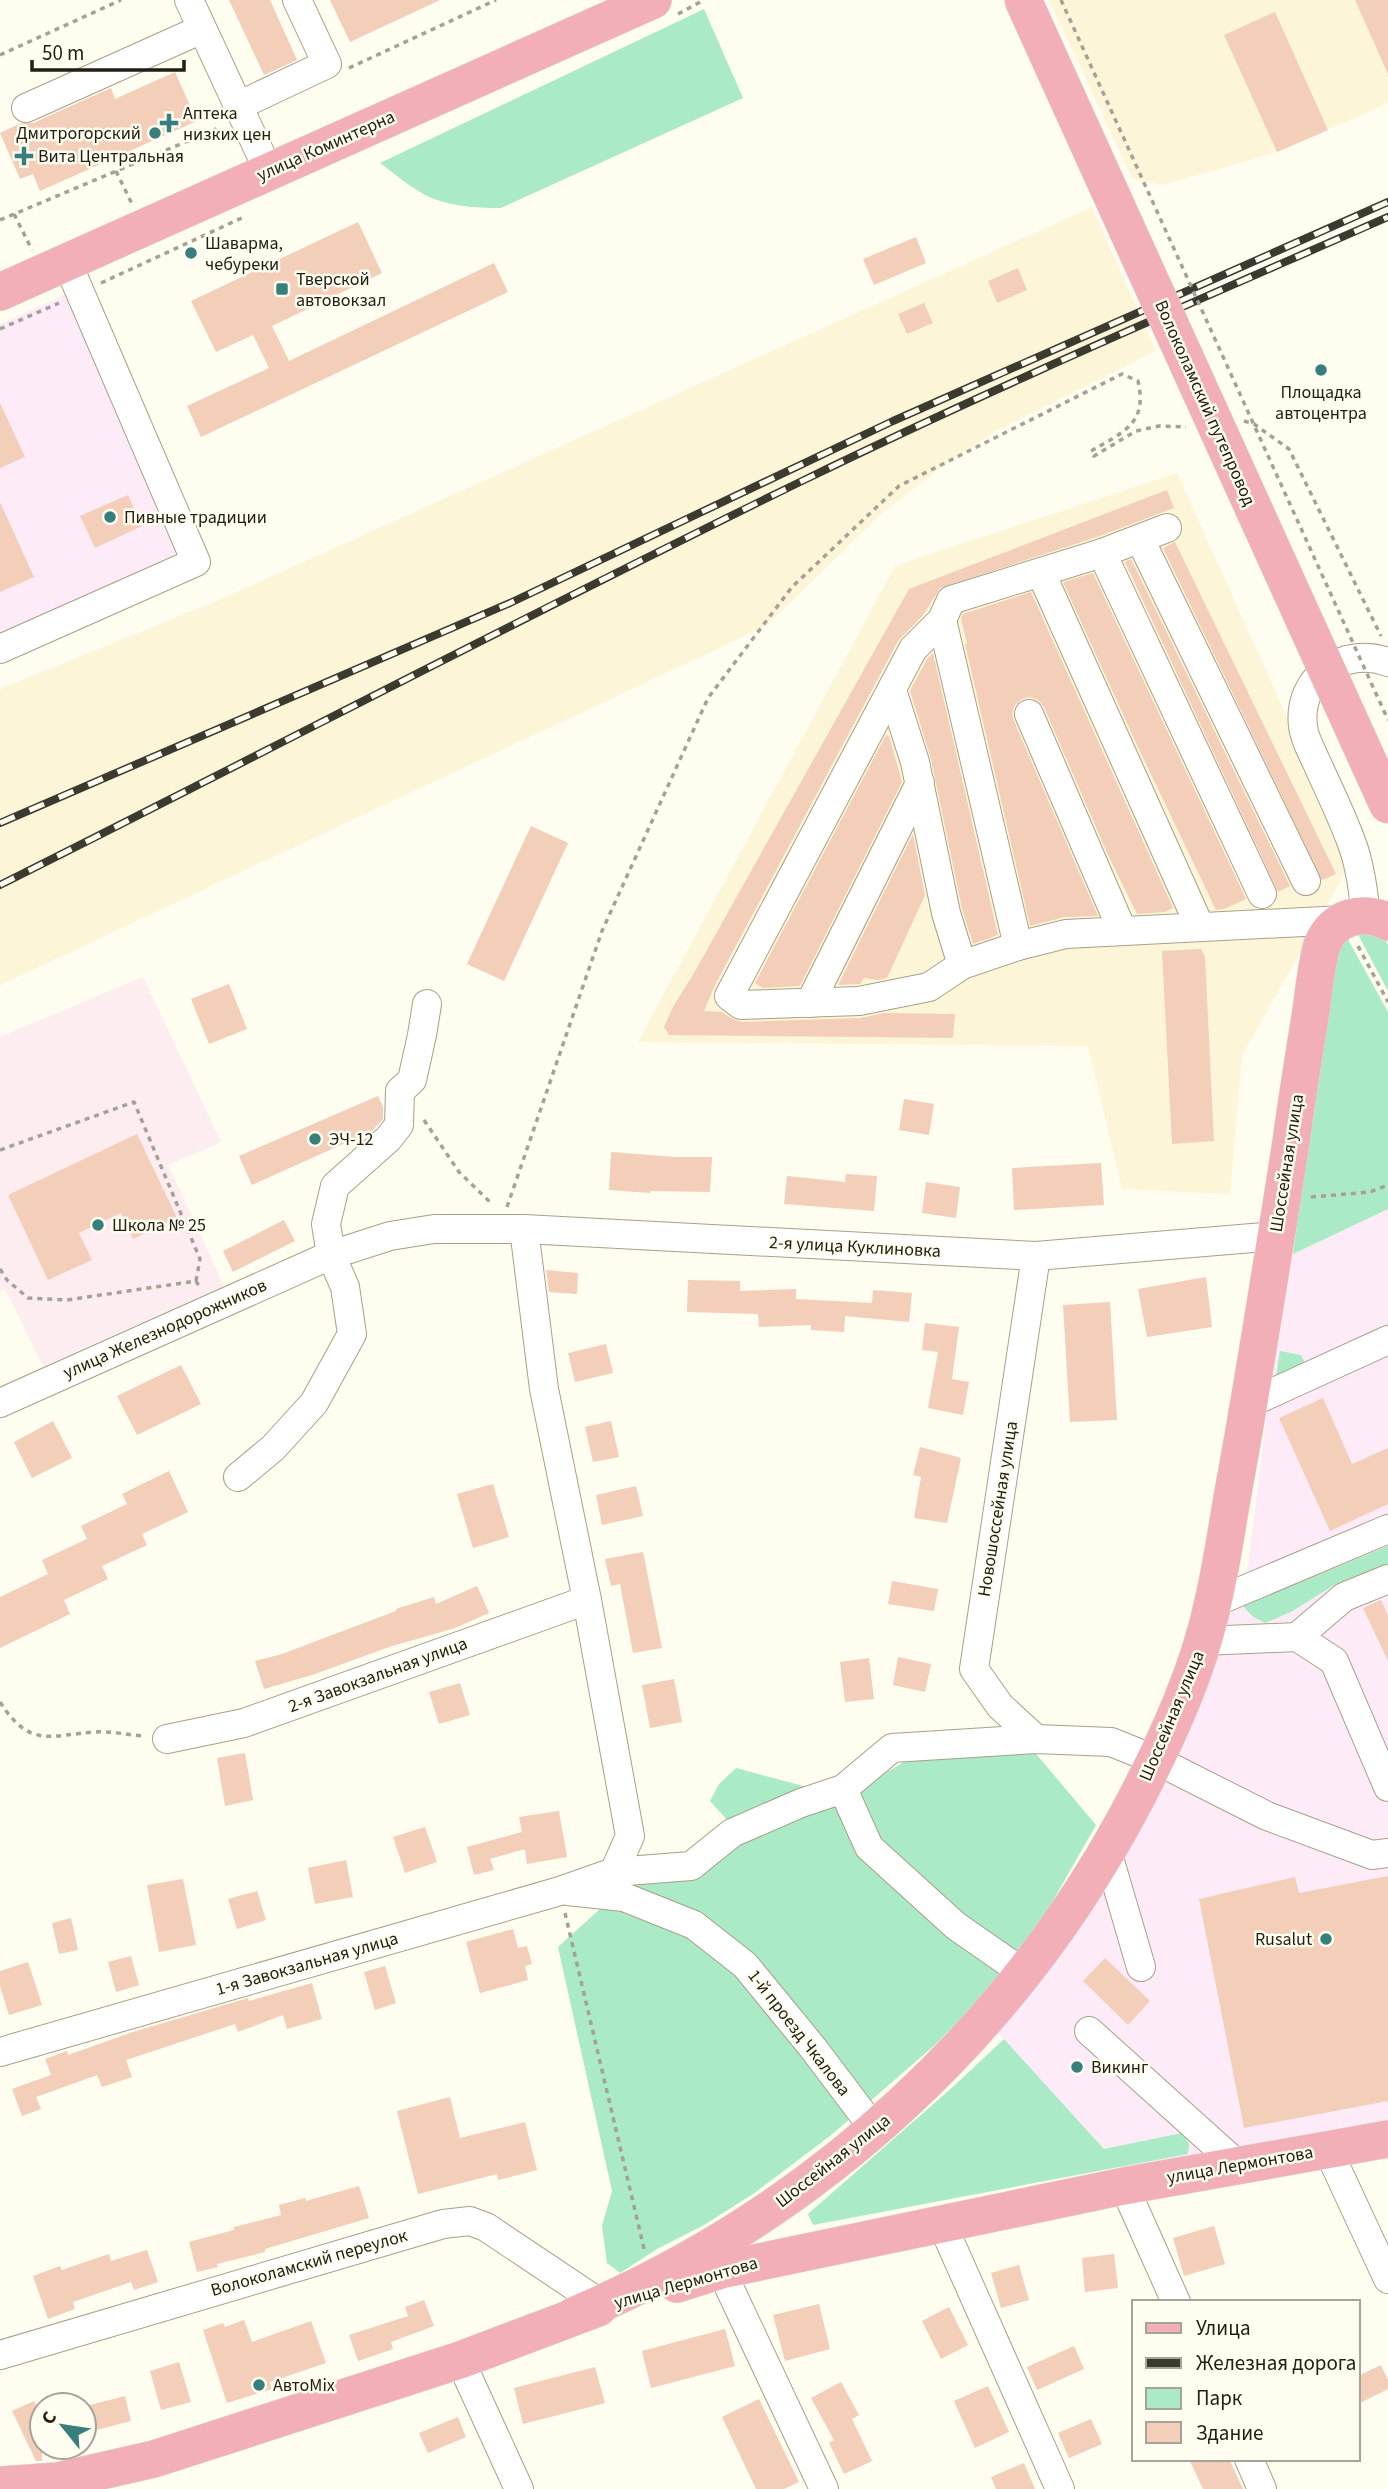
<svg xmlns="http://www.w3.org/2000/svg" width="1388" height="2489" viewBox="0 0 1388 2489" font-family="'Source Sans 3',sans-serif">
<rect width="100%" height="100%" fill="#fffcf0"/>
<g fill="#fdecf8">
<polygon points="83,287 201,568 0,661 0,324"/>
<polygon points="1388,1209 1388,1546 1243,1607 1265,1623 1291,1612 1336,1584 1388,1564 1388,2139 1136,2184 986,2020 1074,1906 1213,1603 1243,1606 1268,1405 1293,1254"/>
</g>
<g fill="#fdf5d8">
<polygon points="1049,0 1388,0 1388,103 1277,152 1163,185 1132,178"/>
<polygon points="1092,207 1156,351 995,432 945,464 880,515 766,626 0,985 0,689 219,600"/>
<polygon points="1177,473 1328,808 1348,868 1242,1055 1230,1194 1122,1189 1088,1046 638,1042 895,566"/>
</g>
<polygon fill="#fdedf1" points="143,977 221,1142 168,1165 224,1286 43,1366 5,1289 0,1291 0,1037"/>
<g fill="#aaeac6">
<path d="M704,9L743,98L501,208C474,208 443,206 420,192C406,184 394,173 380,163Z"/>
<polygon points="1354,927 1383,936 1388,945 1388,991"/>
<polygon points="1345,934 1388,1012 1388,1209 1293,1254 1334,946"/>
<polygon points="1280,1351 1301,1355 1305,1363 1276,1376"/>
<polygon points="1388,1546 1388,1564 1336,1584 1291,1612 1265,1623 1252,1616 1243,1606"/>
<polygon points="1032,1749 1096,1825 1021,1957 936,2044 830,2136 753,2194 704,2225 657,2249 620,2273 607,2263 602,2226 612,2191 558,1947 620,1891 658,1875 739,1833 710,1801 719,1784 736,1768 844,1797 909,1759"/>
<polygon points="1004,2039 1104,2149 1182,2133 1189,2144 1188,2154 813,2225 808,2214 955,2085"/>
</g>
<g fill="#f3ceb9">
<polygon points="229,0 270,0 297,60 264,75"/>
<polygon points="330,0 440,0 350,42"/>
<polygon points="1355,0 1388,0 1388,74"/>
<polygon points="1275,12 1328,130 1277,152 1224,35"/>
<polygon points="175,72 197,121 40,191 33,174 20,179 0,133 21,123 33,123 111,88 115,99"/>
<polygon points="358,222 382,273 272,326 289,361 494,263 508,292 201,437 187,406 269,368 253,335 216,352 191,301"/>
<polygon points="916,237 926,263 874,285 863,259"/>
<polygon points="1018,268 1027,290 997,303 988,281"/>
<polygon points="924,303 933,323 907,334 898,314"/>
<polygon points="0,403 25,457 0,468"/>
<polygon points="1167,490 1174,508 1097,537 940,588 924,614 898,641 715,985 704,1011 722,1012 731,1018 742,1022 860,1018 884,1013 955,1014 953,1038 669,1035 664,1027 673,1007 694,973 909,589"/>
<polygon points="128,495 142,526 95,548 80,516"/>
<polygon points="0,502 34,577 0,592"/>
<polygon points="1175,542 1336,874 1322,880 1163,548"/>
<polygon points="1131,559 1290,886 1278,892 1125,562"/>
<polygon points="1093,573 1246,899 1224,909 1216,910 1136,743 1063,582"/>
<polygon points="1031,592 1173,908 1165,912 1137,914 1108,855 1044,707 1038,700 1030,697 1022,699 1015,705 1012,713 1014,721 1098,916 1065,917 1030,926 965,644 967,644 961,618 963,614"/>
<polygon points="933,653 998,935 973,944 962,909 931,759 910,691 927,659"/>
<polygon points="886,735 889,736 902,782 800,986 763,988 755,983"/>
<polygon points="531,826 568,843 504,981 467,964"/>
<polygon points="913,834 925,895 887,978 879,980 864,978 860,984 838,985"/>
<polygon points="1201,949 1205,957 1214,1141 1172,1144 1162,951"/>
<polygon points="229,984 247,1029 209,1044 191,999"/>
<polygon points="378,1096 383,1107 383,1119 372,1131 252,1185 239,1156"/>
<polygon points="904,1099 934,1104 929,1135 899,1130"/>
<polygon points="137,1134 177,1218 133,1239 121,1213 79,1233 92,1260 48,1280 8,1195"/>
<polygon points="611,1152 676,1157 712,1157 710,1192 650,1191 650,1193 609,1190"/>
<polygon points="1101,1163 1104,1205 1014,1210 1012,1168"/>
<polygon points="846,1174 877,1176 874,1211 784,1204 787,1176 845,1182"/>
<polygon points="926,1182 960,1187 956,1218 922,1213"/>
<polygon points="284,1220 295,1241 233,1272 223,1251"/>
<polygon points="546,1270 578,1273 577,1294 549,1292"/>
<polygon points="1206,1277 1212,1327 1147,1337 1138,1289"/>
<polygon points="688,1280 740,1281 740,1291 796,1289 796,1299 872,1303 873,1290 912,1293 909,1322 845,1316 844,1332 811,1330 811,1325 759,1327 758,1314 687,1312"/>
<polygon points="1110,1302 1117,1420 1070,1422 1063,1305"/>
<polygon points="925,1323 959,1327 952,1379 969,1382 963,1415 928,1408 938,1352 922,1350"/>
<polygon points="606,1344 613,1373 575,1382 568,1353"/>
<polygon points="181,1365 201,1404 137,1435 117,1396"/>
<polygon points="1323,1398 1352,1464 1388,1448 1388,1504 1330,1531 1279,1418"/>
<polygon points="53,1421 72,1458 32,1478 14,1442"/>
<polygon points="611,1421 619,1457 593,1462 585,1427"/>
<polygon points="920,1447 961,1458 947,1523 914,1518 921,1477 913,1475"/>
<polygon points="169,1471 188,1512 142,1534 147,1545 102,1566 108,1579 64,1600 70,1614 0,1648 0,1597 48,1574 42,1560 87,1539 81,1526 127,1504 122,1494"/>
<polygon points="493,1484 509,1537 473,1548 457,1494"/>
<polygon points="636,1486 643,1516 602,1525 596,1495"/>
<polygon points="643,1552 662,1648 633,1653 620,1584 611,1586 605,1559"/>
<polygon points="892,1581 938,1589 934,1611 888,1604"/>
<polygon points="477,1586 489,1613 455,1628 389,1647 315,1674 264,1689 255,1661 282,1654 396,1611 396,1609 434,1597 436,1604"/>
<polygon points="1381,1600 1388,1616 1388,1661 1363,1608"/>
<polygon points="898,1657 931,1664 925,1692 893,1685"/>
<polygon points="869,1658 874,1699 845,1702 840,1662"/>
<polygon points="674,1679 682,1722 650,1728 642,1685"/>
<polygon points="460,1683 470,1715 439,1724 429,1692"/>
<polygon points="245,1753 253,1800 225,1806 217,1758"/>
<polygon points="559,1811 567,1857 527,1864 525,1849 490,1859 494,1870 474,1875 467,1847 522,1832 519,1817"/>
<polygon points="425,1827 437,1862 405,1873 393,1837"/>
<polygon points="346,1860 353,1897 315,1904 308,1868"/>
<polygon points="1388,1876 1388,2101 1244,2128 1199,1899 1295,1877 1299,1893"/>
<polygon points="183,1879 196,1945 159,1952 147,1885"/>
<polygon points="257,1891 266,1920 237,1929 228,1899"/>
<polygon points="71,1918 78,1950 59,1954 52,1923"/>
<polygon points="513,1929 518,1948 527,1946 532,1964 525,1966 528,1980 480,1993 466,1942"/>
<polygon points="131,1956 139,1985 116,1992 108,1962"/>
<polygon points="1105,1958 1150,2001 1128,2025 1083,1981"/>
<polygon points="28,1962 42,2005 9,2015 0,1986 0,1971"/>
<polygon points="385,1966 396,2003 375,2010 364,1972"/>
<polygon points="312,1983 322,2019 287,2029 283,2015 238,2032 235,2024 126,2060 132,2077 102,2087 97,2075 36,2097 41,2109 22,2116 12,2089 51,2075 45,2059 67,2051 68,2055 133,2032 248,1998 249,2001"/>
<polygon points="450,2097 460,2138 525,2122 537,2170 498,2180 497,2174 418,2194 397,2111"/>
<polygon points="359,2186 369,2218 265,2249 265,2252 217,2264 218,2267 197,2272 189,2242 234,2230 234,2227 281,2215 279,2205 305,2198 306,2201"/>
<polygon points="1214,2226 1225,2264 1184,2276 1173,2238"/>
<polygon points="147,2250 158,2282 134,2290 131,2282 73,2302 75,2309 48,2319 33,2276 60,2266 62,2270 109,2254 111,2261"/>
<polygon points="1114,2254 1118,2288 1085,2292 1082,2258"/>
<polygon points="1019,2265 1029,2300 1001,2308 991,2273"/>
<polygon points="424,2300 434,2326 391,2342 393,2349 358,2361 349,2335 408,2316 405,2307"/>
<polygon points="819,2304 830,2349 785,2361 773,2315"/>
<polygon points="949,2307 968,2345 941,2359 922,2321"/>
<polygon points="244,2320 252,2342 311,2321 326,2363 270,2382 272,2389 227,2403 203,2330 223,2323 225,2327"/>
<polygon points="725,2329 735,2366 651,2388 642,2351"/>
<polygon points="1074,2346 1084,2369 1037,2390 1027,2367"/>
<polygon points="179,2362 191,2402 161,2410 150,2371"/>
<polygon points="1381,2365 1388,2380 1388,2389 1358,2404 1358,2376"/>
<polygon points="595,2367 605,2403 523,2424 514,2388"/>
<polygon points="841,2382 859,2415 852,2419 872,2461 844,2474 829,2443 834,2440 811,2398"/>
<polygon points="988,2386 1009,2432 975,2448 954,2401"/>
<polygon points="125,2396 131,2421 93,2431 86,2406"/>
<polygon points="759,2399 799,2482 784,2489 756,2489 722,2417"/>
<polygon points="34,2401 42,2417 42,2461 36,2461 12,2411"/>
<polygon points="458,2417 466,2437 428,2453 419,2433"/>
<polygon points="1091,2419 1102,2444 1069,2458 1058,2433"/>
<polygon points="1189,2459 1229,2459 1243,2489 1203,2489"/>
<polygon points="1024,2463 1035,2489 996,2489 991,2477"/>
</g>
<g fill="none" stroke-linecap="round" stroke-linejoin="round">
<g stroke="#a8a086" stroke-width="30">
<g id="minor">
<polyline points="189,0 269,172"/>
<polyline points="238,106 327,64 297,0"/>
<polyline points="26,108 202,29"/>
<polyline points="1140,539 1306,881"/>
<polyline points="1102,553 1262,894"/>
<polyline points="1041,573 1200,927"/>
<polyline points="942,620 913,649 729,996 741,1005 859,1001 929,987 962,965 1018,946 1066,934 1343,920"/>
<polyline points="0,649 196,562 67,262"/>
<polyline points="892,690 915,762 946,913 962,965"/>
<polyline points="1029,714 1122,930"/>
<path d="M1366,915C1363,890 1360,864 1351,841C1341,814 1328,788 1316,761C1311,750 1304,738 1303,726C1297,677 1344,646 1388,662"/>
<polyline points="1018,946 942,620 951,600 1102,553 1167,528"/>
<polyline points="810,1003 920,783"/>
<polyline points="524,1229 544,1389 587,1600 630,1836 614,1872"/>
<polyline points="1036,1256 974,1669 1000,1706 1036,1739"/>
<polyline points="0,1403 331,1255 390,1236 434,1229 524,1229 1036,1256 1276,1236"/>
<polyline points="1250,1403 1388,1340"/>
<polyline points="238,1477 273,1448 314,1403 352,1334 345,1287 331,1255 326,1224 335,1186 388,1139 399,1125 400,1091 412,1080 422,1035 427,1004"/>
<polyline points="1213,1603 1388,1529"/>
<polyline points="1297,1637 1344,1597 1388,1579"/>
<polyline points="1203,1641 1297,1637 1334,1661 1388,1787"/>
<polyline points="167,1739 244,1723 587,1600"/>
<polyline points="843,1789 869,1847 956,1926 1025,1974"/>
<polyline points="1107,1851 1141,1967"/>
<polyline points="568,1891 624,1897 694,1925 745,1965 813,2048 875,2130"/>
<polyline points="1089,2031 1239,2166"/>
<polyline points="0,2052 560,1891 614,1872 691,1866 732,1833 801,1803 843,1789 892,1748 1036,1739 1111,1742 1156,1760 1267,1816 1372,1855 1388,1853"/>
<polyline points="1328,2150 1388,2279"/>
<polyline points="1124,2186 1176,2302"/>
<polyline points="942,2224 1060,2489"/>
<polyline points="721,2270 824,2489"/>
<polyline points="0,2355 443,2224 470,2221 486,2227 601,2304"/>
<polyline points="460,2360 519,2489"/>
<polyline points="1249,2459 1262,2489"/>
</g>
</g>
<g stroke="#dbdbd9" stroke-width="38">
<g id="major">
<polyline points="0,292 653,0"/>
<polyline points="677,2284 721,2270 1124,2186 1388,2139"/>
<path d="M575,2315C817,2213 1017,2029 1138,1795C1169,1734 1199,1669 1213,1602C1222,1564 1227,1525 1234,1487C1255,1373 1273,1257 1291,1142C1297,1098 1304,1054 1311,1011C1314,989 1316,966 1322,945C1333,917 1362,909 1388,922"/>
<polyline points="0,2485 57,2481 154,2459 460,2360 598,2308"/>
</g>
</g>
<g stroke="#a4a196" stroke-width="3.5" stroke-dasharray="5 5" stroke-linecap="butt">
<polyline points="678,14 704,0"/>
<polyline points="0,55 121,0"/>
<polyline points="349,68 496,0"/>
<polyline points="116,171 132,204"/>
<polyline points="14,214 32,250"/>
<polyline points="0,220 221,127"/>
<polyline points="101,283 246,216"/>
<polyline points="0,329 59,303"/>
<polyline points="1244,421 1254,424 1289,449 1381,636"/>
<polyline points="1358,946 1388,1002"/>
<polyline points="424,1120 459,1172 491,1203"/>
<polyline points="0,1150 134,1102 200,1259 196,1281"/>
<polyline points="1311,1197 1370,1192 1388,1185"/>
<path d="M507,1207L602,931L708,698L792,587L899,486L1122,374L1138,381C1148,424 1123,432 1091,451L1094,456L1136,431L1159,426L1186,427"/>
<polyline points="0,1269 7,1280 28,1298 67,1300 196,1281 200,1288"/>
<path d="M0,1702C30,1749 50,1735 95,1732C111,1731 129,1735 144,1736"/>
<polyline points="565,1913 645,2253"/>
</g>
<use href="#minor" stroke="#fff" stroke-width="28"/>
<use href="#major" stroke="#f3afb7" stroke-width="37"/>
<g stroke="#3c392e" stroke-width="8">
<g id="rail">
<polyline points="0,823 510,603 893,421 1388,202"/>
<path d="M0,885C268,751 533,612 802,481C995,387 1192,303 1388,217"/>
</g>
</g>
<use href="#rail" stroke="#fffcf0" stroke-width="5" stroke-dasharray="16" stroke-linecap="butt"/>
<g stroke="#dbdbd9" stroke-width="38" stroke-linecap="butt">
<polyline id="major-bridge" points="1023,0 1388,805"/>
</g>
<polyline stroke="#a4a196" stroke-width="3.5" stroke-dasharray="5 5" stroke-linecap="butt" points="1061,0 1388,720"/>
<use href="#major-bridge" stroke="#f3afb7" stroke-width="37"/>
</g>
<g fill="#367f7d" stroke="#fffcf0" stroke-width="2.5">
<path d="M165.5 112.5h7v7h7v7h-7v7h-7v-7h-7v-7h7z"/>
<circle cx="155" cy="133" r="7"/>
<path d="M20.5 145.5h7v7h7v7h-7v7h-7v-7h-7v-7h7z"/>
<circle cx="191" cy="253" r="7"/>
<rect x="275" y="282" width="14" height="14" rx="3.5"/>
<circle cx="1321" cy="370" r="7"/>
<circle cx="110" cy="517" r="7"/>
<circle cx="315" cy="1139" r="7"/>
<circle cx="98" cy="1225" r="7"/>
<circle cx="1326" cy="1939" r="7"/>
<circle cx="1077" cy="2067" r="7"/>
<circle cx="259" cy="2385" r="7"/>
</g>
<g text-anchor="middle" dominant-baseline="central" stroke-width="5" stroke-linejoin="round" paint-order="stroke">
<g font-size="18" fill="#211e13" stroke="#fffcf0" text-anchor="start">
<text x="183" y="113">Аптека<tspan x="183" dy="21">низких цен</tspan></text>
<text x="141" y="133" text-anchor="end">Дмитрогорский</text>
<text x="38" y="156">Вита Центральная</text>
<text x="205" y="243">Шаварма,<tspan x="205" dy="21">чебуреки</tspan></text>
<text x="296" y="279">Тверской<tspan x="296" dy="21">автовокзал</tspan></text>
<text x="1321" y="392" text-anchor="middle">Площадка<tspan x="1321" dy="21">автоцентра</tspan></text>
<text x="124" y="517">Пивные традиции</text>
<text x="329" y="1139">ЭЧ-12</text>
<text x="112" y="1225">Школа № 25</text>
<text x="1312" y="1939" text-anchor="end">Rusalut</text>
<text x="1091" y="2067">Викинг</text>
<text x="273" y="2385">АвтоMix</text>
</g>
<g font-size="18" fill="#211e13" stroke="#fffcf0">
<text transform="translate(326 146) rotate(-24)">улица Коминтерна</text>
<text transform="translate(1205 403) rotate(66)">Волоколамский путепровод</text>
<text transform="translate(1287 1163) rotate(-81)">Шоссейная улица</text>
<text transform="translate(855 1247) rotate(3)">2-я улица Куклиновка</text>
<text transform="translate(165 1329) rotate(-24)">улица Железнодорожников</text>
<text transform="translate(998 1509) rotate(-81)">Новошоссейная улица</text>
<text transform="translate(378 1675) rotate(-20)">2-я Завокзальная улица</text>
<text transform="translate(1172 1716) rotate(-67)">Шоссейная улица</text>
<text transform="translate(307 1964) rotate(-16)">1-я Завокзальная улица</text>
<text transform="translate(799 2033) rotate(52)">1-й проезд Чкалова</text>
<text transform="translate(833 2161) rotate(-38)">Шоссейная улица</text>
<text transform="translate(1240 2165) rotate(-10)">улица Лермонтова</text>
<text transform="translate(309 2263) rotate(-16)">Волоколамский переулок</text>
<text transform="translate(686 2283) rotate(-16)">улица Лермонтова</text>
</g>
</g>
<rect x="1132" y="2300" width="228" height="161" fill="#fffcf0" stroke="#a6a398" stroke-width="2"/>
<rect x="1146" y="2323" width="35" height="10" fill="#f3afb7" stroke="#a6a398" stroke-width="2"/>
<text x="1196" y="2335" font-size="21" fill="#211e13">Улица</text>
<rect x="1146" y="2358" width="35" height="10" fill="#3c392e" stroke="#a6a398" stroke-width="2"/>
<text x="1196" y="2370" font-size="21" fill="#211e13">Железная дорога</text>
<rect x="1146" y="2388" width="35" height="21" fill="#aaeac6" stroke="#a6a398" stroke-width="2"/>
<text x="1196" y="2405" font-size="21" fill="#211e13">Парк</text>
<rect x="1146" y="2422" width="35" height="21" fill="#f3ceb9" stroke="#a6a398" stroke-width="2"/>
<text x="1196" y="2440" font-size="21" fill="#211e13">Здание</text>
<g transform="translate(63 2426) rotate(300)"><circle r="33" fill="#fffcf0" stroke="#a6a398" stroke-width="2"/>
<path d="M0-5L12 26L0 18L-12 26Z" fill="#367f7d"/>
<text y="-10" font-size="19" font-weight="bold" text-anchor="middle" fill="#211e13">С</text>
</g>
<path d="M32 60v10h152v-10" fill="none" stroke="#211e13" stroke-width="3.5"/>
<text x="42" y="60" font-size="21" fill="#211e13" stroke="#fffcf0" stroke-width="5" paint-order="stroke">50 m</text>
</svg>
